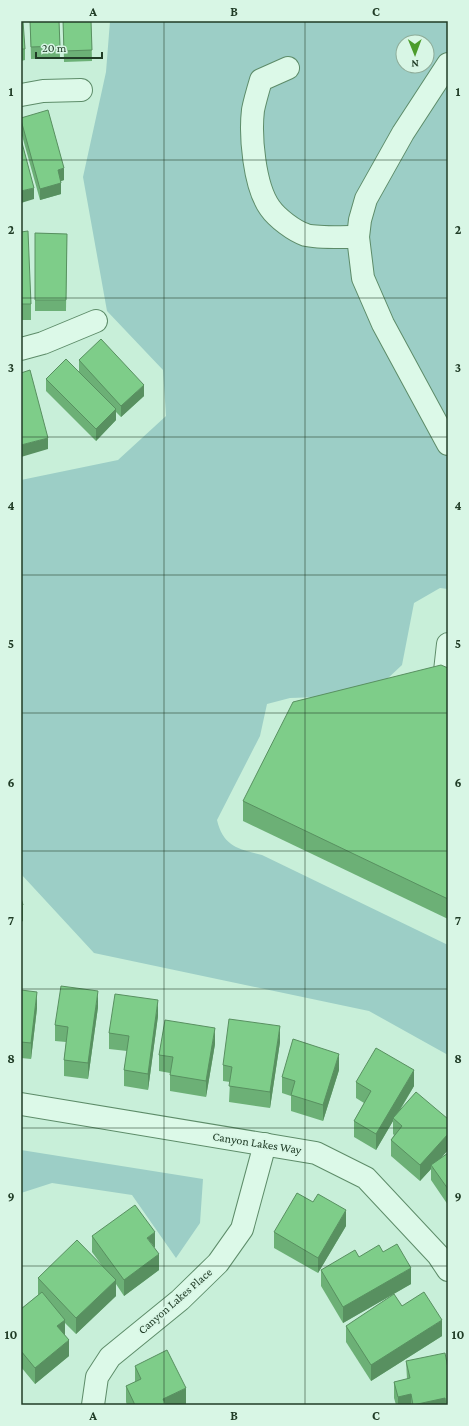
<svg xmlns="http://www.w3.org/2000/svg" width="469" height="1426" viewBox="0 0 469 1426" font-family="'Crimson Pro',serif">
<rect width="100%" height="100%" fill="#c8efd9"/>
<g fill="#9ccec6" fill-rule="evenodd">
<path d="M110,21H448V589L440,588L414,603L402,665L386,680L320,697L290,698L267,704L260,736L217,820C223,846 238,849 262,855L448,945V1055L369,1011L94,953L21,874V480L118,460L166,416L163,370L107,311L83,177L106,72ZM403,42H427V66H403Z"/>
<polygon points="21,1150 203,1179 200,1223 176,1258 132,1195 52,1183 21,1193"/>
</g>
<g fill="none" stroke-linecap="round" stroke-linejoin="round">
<g stroke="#5d8c69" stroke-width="24">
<g id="minor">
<polyline points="448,64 403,133 366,199 360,220 358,237 363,278 383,324 448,444"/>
<path d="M288,68L261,80C258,90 255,100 253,110C250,135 254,186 270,208C277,218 294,231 306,235C317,238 346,237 358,237"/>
<polyline points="21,95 43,91 81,90"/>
<polyline points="21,349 43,343 96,321"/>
<polyline points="445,671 448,644"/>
<polyline points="21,1104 316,1153 366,1178 438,1255 448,1270"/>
<polyline points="93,1405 97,1377 110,1357 180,1300 218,1263 242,1229 265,1144"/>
</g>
</g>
<use href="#minor" stroke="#dcf9e8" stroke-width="22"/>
</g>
<g fill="#6cb076">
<polygon points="21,21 25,49 25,60 21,61"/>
<polygon points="30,21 59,21 60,58 31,59"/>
<polygon points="63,21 91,21 92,61 64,62"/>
<polygon points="21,118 64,180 61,181 61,194 40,200 21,132"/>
<polygon points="21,232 31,304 31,320 21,320"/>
<polygon points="35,233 67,234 66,311 35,311"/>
<polygon points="79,360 144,396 121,417 116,412 116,420 96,441 46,391 46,379 79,371"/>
<polygon points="448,668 448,919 243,821 243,801"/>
<polygon points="21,990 37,1008 31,1059 21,1058"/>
<polygon points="98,1007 88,1079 64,1076 64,1060 66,1042 55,1041 55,1025"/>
<polygon points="158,1016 148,1090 124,1086 124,1070 127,1051 109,1049 109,1033"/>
<polygon points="280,1042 270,1108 229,1102 230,1082 223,1081 223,1065"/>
<polygon points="215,1044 206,1097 170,1091 170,1073 159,1071 159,1055"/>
<polygon points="339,1070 323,1121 291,1111 291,1096 282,1093 282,1077"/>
<polygon points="356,1082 414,1086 399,1112 448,1119 448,1150 441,1158 448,1153 448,1205 431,1180 431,1169 420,1181 391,1156 391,1140 394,1135 393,1134 393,1121 376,1150 354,1137 354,1121 364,1103 356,1098"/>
<polygon points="346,1226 318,1273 274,1248 274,1232"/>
<polygon points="92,1236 155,1249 159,1270 124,1296 116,1284 116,1296 76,1334 65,1323 65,1336 69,1356 35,1384 21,1367 21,1309 38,1295 38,1278 103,1267 92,1252"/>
<polygon points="383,1252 411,1284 343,1323 321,1286 321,1270"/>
<polygon points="402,1306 442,1336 371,1381 346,1342 346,1326"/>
<polygon points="406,1361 448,1368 448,1405 396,1405 394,1398 394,1382 407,1379"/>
<polygon points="135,1366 186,1404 184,1405 127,1405 126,1402 126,1386 135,1382"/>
</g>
<g fill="#589060">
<polygon points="64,168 64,180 58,182 58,170"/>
<polygon points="61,183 61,194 40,200 40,189"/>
<polygon points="34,188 34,199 21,203 21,191"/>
<polygon points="144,385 144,396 121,417 121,406"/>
<polygon points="116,409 116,420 96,441 96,429"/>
<polygon points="48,438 48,449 21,457 21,445"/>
<polygon points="23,905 23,921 21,922 21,906"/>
<polygon points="98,991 98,1007 88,1079 88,1063"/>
<polygon points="37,992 37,1008 31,1059 31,1043"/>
<polygon points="158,1000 158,1016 148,1090 148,1074"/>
<polygon points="280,1026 280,1042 270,1108 270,1092"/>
<polygon points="215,1028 215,1044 206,1097 206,1081"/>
<polygon points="339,1054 339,1070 323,1121 323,1105"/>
<polygon points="414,1070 414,1086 394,1119 393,1118 393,1121 376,1150 376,1134"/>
<polygon points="448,1134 448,1150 433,1167 431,1165 431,1169 420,1181 420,1165"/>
<polygon points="346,1210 346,1226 318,1273 318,1258"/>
<polygon points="155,1232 155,1248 147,1238"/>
<polygon points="159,1254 159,1270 124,1296 124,1280"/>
<polygon points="411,1268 411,1284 343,1323 343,1307"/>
<polygon points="116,1280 116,1296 76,1334 76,1318"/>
<polygon points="65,1320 65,1336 57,1326"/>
<polygon points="442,1320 442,1336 371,1381 371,1365"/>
<polygon points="69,1340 69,1356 35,1384 35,1368"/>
<polygon points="186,1388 186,1404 184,1405 163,1405 163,1399"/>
<polygon points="411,1394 411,1405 398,1405 398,1397"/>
<polygon points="445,1398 445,1405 413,1405"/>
</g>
<g fill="#7ecd89" stroke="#589060">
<polygon points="21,21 23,21 25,49 21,49"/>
<polygon points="30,21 59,21 60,46 31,47"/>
<polygon points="63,21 91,21 92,50 64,51"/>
<polygon points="48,110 64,168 58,170 61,183 40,189 21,120 21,118"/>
<polygon points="21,139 34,188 21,191"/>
<polygon points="28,231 31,304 21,304 21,232"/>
<polygon points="35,233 67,234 66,300 35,300"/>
<polygon points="101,339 144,385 121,406 79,360"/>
<polygon points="66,359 116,409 96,429 46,379"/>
<polygon points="30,370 48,438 21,445 21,373"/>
<polygon points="441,665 448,668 448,899 243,801 293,702"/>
<polygon points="21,898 23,905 21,906"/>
<polygon points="61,986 98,991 88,1063 64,1060 68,1027 55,1025"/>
<polygon points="21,990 37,992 31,1043 21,1042"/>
<polygon points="115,994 158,1000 148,1074 124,1070 129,1036 109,1033"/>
<polygon points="229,1019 280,1026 270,1092 229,1086 232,1067 223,1065"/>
<polygon points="165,1020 215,1028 206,1081 170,1075 173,1057 159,1055"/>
<polygon points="293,1039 339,1054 323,1105 291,1095 295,1081 282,1077"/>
<polygon points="376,1048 414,1070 376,1134 354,1121 371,1091 356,1082"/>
<polygon points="416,1092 448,1119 448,1134 420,1165 391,1140 402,1126 393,1118"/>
<polygon points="448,1153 448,1189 431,1165"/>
<polygon points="297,1193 313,1202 318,1194 346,1210 318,1258 274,1232"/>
<polygon points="135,1205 155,1232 147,1238 159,1254 124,1280 92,1236"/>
<polygon points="77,1240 116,1280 76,1318 38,1278"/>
<polygon points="397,1244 411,1268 343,1307 321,1270 355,1250 359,1257 379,1245 383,1252"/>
<polygon points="42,1292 65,1320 57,1326 69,1340 35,1368 21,1351 21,1309"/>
<polygon points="424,1292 442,1320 371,1365 346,1326 394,1294 402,1306"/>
<polygon points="167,1350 186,1388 163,1399 166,1405 135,1405 126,1386 141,1379 135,1366"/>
<polygon points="445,1353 448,1368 448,1405 446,1405 445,1398 413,1405 411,1394 398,1397 394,1382 410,1378 406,1361"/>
</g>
<path fill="none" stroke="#203c26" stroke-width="1" stroke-opacity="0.55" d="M164,21V1405M305,21V1405M21,160H448M21,298H448M21,437H448M21,575H448M21,713H448M21,851H448M21,989H448M21,1128H448M21,1266H448"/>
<g text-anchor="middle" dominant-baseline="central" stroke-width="3.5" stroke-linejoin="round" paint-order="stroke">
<g font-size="12" fill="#203c26" stroke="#d8f6e5">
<text transform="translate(257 1143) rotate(9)">Canyon Lakes Way</text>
<text transform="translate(175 1301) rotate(-41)">Canyon Lakes Place</text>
</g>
</g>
<rect width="469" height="1426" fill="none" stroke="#d8f6e5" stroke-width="44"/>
<g transform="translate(415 54) rotate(179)"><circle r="19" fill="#d8f6e5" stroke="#8eac99"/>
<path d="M0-3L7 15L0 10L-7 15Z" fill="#4c9c2c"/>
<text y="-6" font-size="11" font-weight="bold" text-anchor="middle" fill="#203c26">N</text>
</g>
<path d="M36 52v6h66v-6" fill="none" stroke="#203c26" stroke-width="2"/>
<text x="42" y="52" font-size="12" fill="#203c26" stroke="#d8f6e5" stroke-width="3" paint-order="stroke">20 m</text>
<rect x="22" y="22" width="425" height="1382" fill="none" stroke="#203c26" stroke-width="1.5"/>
<g font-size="13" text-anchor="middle" font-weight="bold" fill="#203c26">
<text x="93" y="16">A</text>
<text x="234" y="16">B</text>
<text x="376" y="16">C</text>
<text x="11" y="96">1</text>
<text x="458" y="96">1</text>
<text x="11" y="234">2</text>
<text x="458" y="234">2</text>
<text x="11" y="372">3</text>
<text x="458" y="372">3</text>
<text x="11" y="510">4</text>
<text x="458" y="510">4</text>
<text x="11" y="648">5</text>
<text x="458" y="648">5</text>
<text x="11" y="787">6</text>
<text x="458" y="787">6</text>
<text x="11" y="925">7</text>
<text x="458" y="925">7</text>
<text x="11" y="1063">8</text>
<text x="458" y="1063">8</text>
<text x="11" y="1201">9</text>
<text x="458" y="1201">9</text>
<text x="11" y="1339">10</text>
<text x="458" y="1339">10</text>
<text x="93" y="1420">A</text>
<text x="234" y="1420">B</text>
<text x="376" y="1420">C</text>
</g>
</svg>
